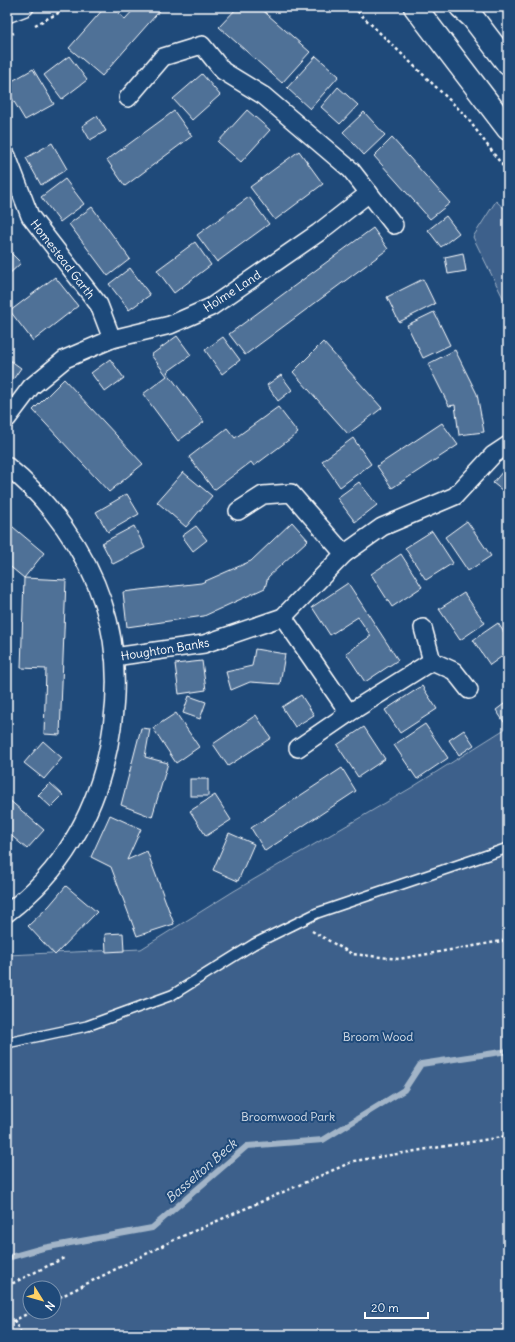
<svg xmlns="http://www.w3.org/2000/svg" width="515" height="1342" viewBox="0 0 515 1342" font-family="Delius,sans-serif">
<rect width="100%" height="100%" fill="#1f4a7a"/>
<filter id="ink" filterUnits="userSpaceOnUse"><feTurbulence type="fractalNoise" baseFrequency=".025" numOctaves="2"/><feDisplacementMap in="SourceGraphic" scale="8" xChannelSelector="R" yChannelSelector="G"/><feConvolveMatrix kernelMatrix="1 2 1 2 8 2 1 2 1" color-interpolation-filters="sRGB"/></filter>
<g filter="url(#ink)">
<g fill="#3c618b" stroke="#9eb0c5" fill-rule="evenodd">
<polygon points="496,201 508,212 508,308 473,237"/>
<path d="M508,727V1335H7V955L141,949L234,891L411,788ZM30,1288H54V1312H30Z"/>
</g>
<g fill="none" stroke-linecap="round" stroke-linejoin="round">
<polyline stroke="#a3b5c8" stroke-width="6" points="7,1258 43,1248 152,1228 247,1146 323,1140 404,1090 421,1064 508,1051"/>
</g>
<g fill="#507197" stroke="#fff">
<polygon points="105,7 111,7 125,19 136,7 163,7 102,76 69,48"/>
<polygon points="238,7 259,7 310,52 282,83 219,27"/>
<polygon points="69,56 87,80 62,99 44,75"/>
<polygon points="316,56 339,76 310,109 287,88"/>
<polygon points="33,69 54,104 25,120 7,90 7,84"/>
<polygon points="202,74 220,95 192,120 173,99"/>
<polygon points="338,87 358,105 340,124 321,107"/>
<polygon points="247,110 270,130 241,162 218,142"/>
<polygon points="174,111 192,136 125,186 107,160"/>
<polygon points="364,112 385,135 364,155 343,132"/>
<polygon points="97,116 106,131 90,140 82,126"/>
<polygon points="392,138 450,203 430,219 374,156"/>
<polygon points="52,143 67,169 41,185 26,158"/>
<polygon points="299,151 323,184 275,220 250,187"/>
<polygon points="65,179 84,204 60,222 41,197"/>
<polygon points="249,197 269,224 217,262 197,235"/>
<polygon points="92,207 130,259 108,276 69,224"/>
<polygon points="446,216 459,233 441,247 428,230"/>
<polygon points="373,228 388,249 245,355 229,334"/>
<polygon points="195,242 211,265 174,293 157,270"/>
<polygon points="7,249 21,263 7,276"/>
<polygon points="463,253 466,271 448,274 445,257"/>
<polygon points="130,268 150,295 129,310 109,284"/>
<polygon points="55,277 78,306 33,341 10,311"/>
<polygon points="423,279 435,304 399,322 387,297"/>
<polygon points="434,312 450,345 423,358 407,325"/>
<polygon points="177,336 191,355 167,372 204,422 178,441 143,394 167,376 151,355"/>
<polygon points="223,337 240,360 222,374 205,350"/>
<polygon points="323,342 382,408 348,434 293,372"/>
<polygon points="455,350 477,394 484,432 459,435 455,405 449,406 428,364"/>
<polygon points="7,358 21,368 7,388"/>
<polygon points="110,359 124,378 105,392 91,373"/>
<polygon points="281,375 292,390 278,401 267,385"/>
<polygon points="64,379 143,464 109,492 33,410"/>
<polygon points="278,407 298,433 254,466 251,462 214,490 189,457 227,428 235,438"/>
<polygon points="442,423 458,445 392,488 377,466"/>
<polygon points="353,438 371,464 340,487 322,461"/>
<polygon points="508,465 508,495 493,483"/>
<polygon points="183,472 212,496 186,527 157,502"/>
<polygon points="359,482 377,505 355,522 337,498"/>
<polygon points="127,494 139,514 108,532 96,512"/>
<polygon points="467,521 491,556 468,571 445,537"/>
<polygon points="7,522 44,553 24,578 66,580 60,735 44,734 46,669 21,668 24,578 7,564"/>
<polygon points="292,522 308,540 268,577 265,588 204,616 127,627 123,592 201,583 251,561"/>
<polygon points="134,526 145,548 113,564 102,543"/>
<polygon points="196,526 207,540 193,551 182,536"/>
<polygon points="432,531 453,563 426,580 405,548"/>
<polygon points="401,554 422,587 392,607 371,574"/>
<polygon points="348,583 398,660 365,682 346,653 371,636 358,617 330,635 312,607"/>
<polygon points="464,593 485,623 460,640 439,609"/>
<polygon points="498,623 508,639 508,652 490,665 473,640"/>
<polygon points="255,649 285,654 280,684 250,682 231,690 226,672 252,666"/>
<polygon points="202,661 206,690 179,694 175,664"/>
<polygon points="422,686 437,709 400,733 385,710"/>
<polygon points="301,695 314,715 295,727 282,707"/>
<polygon points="189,696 206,702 200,719 183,713"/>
<polygon points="508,701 508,723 506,725 496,710"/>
<polygon points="176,713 199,747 176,763 153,728"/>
<polygon points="256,715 271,738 228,766 213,744"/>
<polygon points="425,724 448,758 417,779 394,745"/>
<polygon points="364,727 385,759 358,777 337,745"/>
<polygon points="141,728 150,729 145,757 168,763 152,817 121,805"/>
<polygon points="464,730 474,745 459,755 449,740"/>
<polygon points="43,741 62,758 44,779 24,763"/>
<polygon points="342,768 356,791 265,851 251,828"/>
<rect x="190" y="779" width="18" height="17"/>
<polygon points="50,783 63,795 51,807 38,795"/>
<polygon points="215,795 231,820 206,836 190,811"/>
<polygon points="7,798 44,830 27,849 7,832"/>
<polygon points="110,815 141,829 127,860 147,851 174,924 137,936 111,867 91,857"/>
<polygon points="229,833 254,844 238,881 213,870"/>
<polygon points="66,886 97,912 55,955 28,926 49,906"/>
<polygon points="123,933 124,951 106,952 105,934"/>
</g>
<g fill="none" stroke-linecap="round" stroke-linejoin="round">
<g stroke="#fff" stroke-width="12">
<polyline id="service" points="7,1043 87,1026 172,995 254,944 317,913 508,848"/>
</g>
<g stroke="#fff" stroke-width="20">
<g id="minor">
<polyline points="7,14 25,7"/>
<polyline points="7,156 30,216 99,305 112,339"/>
<polyline points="369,193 394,225"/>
<polyline points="7,419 31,387 65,359 112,339 170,325 211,307 318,233 369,193 351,170 264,96 223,71 202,45 163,57 128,98"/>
<path d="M7,466C49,500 86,551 103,603C128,677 113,776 72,842C56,869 32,894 7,913"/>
<polyline points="238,511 263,495 291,493 344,554"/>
<polyline points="283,617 349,713 432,661 454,671 469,690"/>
<polyline points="423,628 432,661"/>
<polyline points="114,657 204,644 283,617 344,554 382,527 455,496 493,455 508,445"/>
<polyline points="298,748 349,713"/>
</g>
</g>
<g stroke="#fff" stroke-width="25">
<g id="tertiary">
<polyline points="415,7 508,129"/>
<polyline points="461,7 473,18 508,64"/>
</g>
</g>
<g stroke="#fff" stroke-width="2.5" stroke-dasharray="3 3" stroke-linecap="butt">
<polyline points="353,7 465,115 508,173"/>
<polyline points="506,7 508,11"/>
<polyline points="35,25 70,7"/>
<polyline points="7,36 14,33"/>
<polyline points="312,931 352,954 399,959 508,940"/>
<polyline points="7,1286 64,1258"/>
<polyline points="54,1300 176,1239 354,1161 508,1136"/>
<polyline points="14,1320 22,1335"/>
<polyline points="7,1324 31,1312"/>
</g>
<use href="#service" stroke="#1f4a7a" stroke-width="9"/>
<use href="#minor" stroke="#1f4a7a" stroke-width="17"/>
<use href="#tertiary" stroke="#1f4a7a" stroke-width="22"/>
</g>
</g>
<g text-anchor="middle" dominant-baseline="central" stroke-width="4" stroke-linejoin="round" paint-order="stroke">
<g font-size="12" fill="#fff" stroke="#1f4a7a">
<text transform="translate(63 259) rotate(52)">Homestead Garth</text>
<text transform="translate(232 291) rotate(-33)">Holme Land</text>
<text transform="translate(165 649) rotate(-9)">Houghton Banks</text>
</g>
<g font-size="12" fill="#d8dfe8" stroke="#1f4a7a">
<text x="378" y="1036">Broom Wood</text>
<text x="288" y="1116">Broomwood Park</text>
</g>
<g font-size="13" font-style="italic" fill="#d8e0e8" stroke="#1f4a7a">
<text transform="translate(201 1171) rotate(-41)">Basselton Beck</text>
</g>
</g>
<rect width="515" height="1342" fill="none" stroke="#1f4a7a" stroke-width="24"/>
<rect x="12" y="12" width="491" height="1318" fill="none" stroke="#fff" stroke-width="1.5" filter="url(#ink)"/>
<g transform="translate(42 1300) rotate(127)"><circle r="19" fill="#1f4a7a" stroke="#7992af"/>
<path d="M0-3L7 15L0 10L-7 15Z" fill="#ffd166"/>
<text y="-6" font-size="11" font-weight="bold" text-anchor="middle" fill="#ffffff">N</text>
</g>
<path d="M365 1312v6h63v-6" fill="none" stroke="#ffffff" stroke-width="2"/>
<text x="371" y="1312" font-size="12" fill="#ffffff" stroke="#1f4a7a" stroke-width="3" paint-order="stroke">20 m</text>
</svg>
